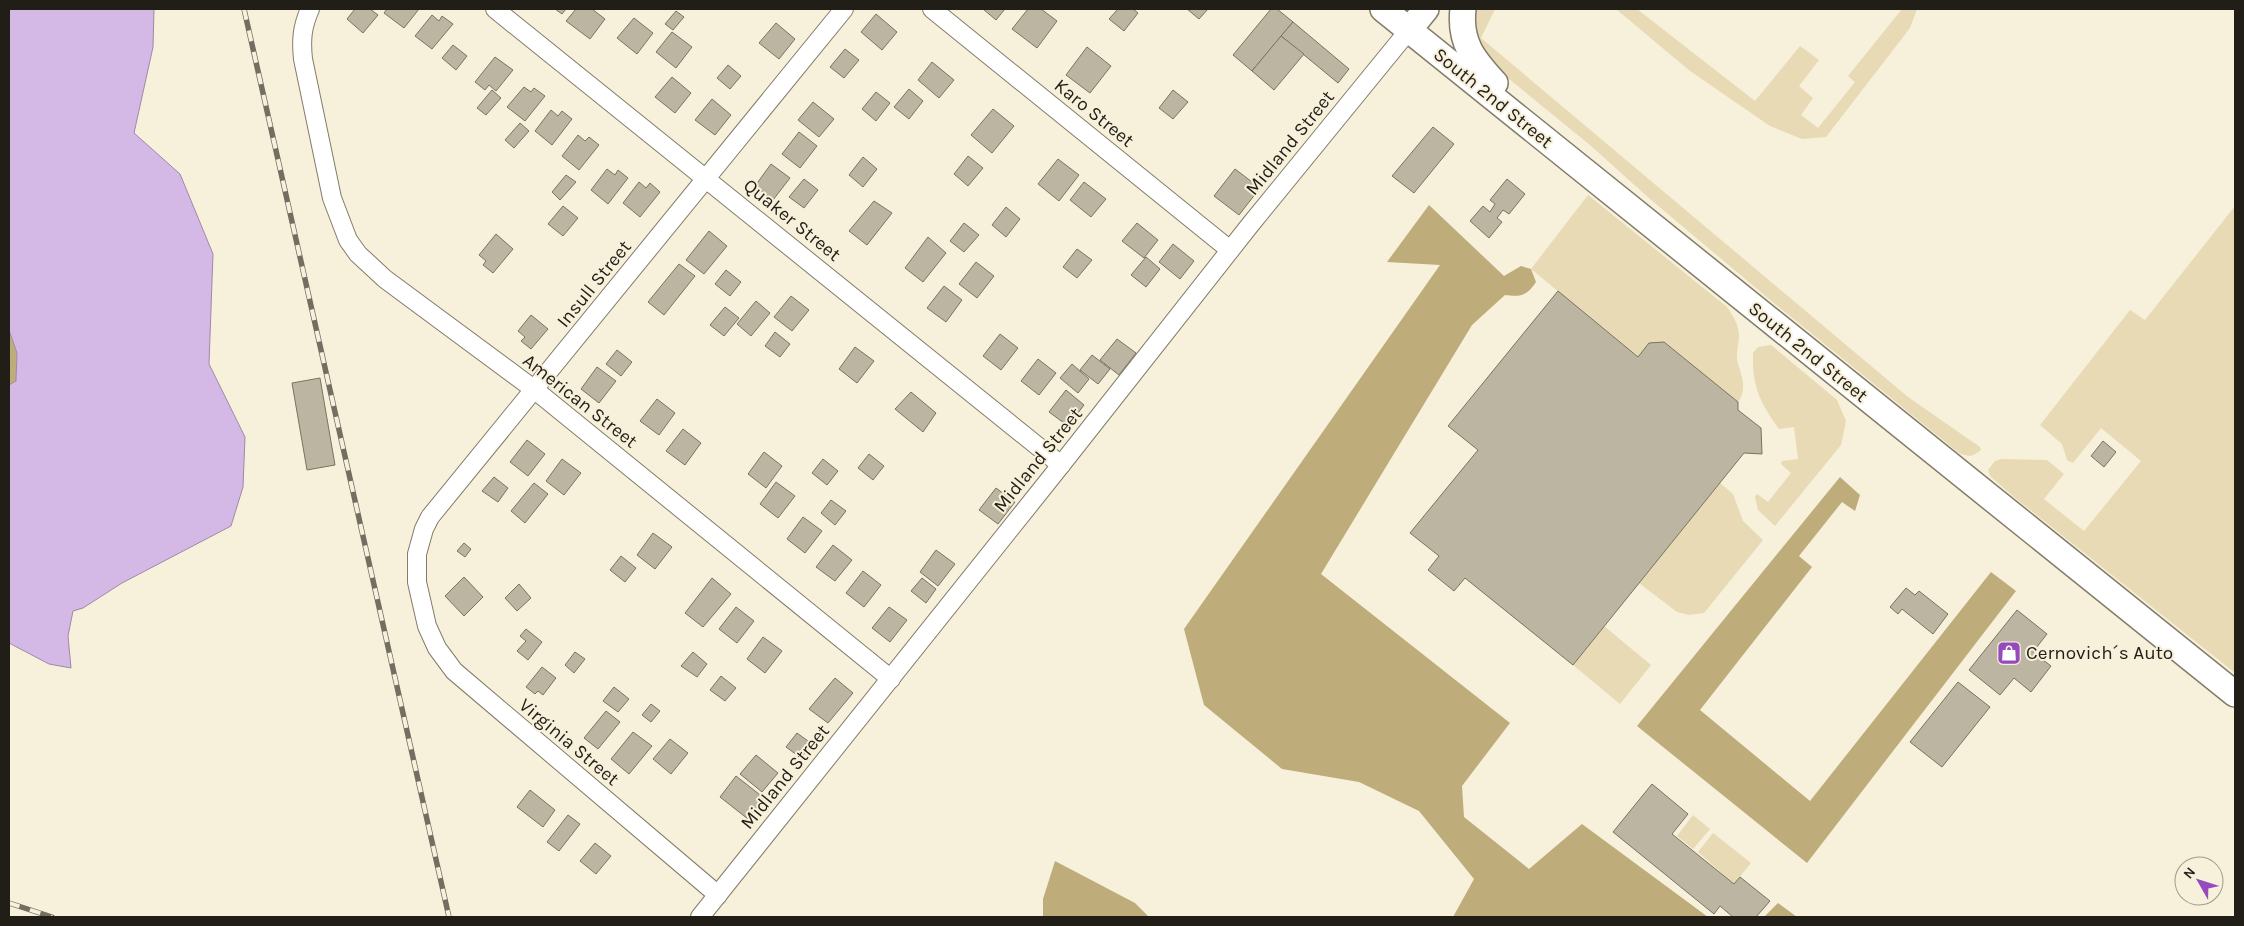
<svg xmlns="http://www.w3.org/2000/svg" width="2244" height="926" viewBox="0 0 2244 926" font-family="Karla,sans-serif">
<rect width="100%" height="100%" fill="#f7f0db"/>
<g fill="#e7dab4">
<path d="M1469,9H1495L1481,38L1908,397L1980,447L1981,450C1973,457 1969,457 1959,453L1769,299L1650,199L1590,145L1487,61L1468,16Z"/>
<polygon points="1616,9 1637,9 1755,101 1800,46 1819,60 1799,86 1813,98 1801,115 1818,128 1855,82 1848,76 1902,9 1917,9 1910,28 1826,137 1802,139 1770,126 1690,71"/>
<path d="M1588,195L1727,307C1733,316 1739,325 1739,336C1739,344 1736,352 1737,360C1741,375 1748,388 1738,402L1664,342L1649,343L1638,357L1531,269Z"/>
<polygon points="2235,206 2235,673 2014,497 1990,476 1988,470 1995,461 2001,459 2047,460 2064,474 2044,499 2084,531 2141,461 2101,428 2073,463 2067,460 2062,444 2040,425 2130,310 2145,320"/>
<path d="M1771,345L1837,400L1846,421L1841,445L1775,526L1758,510L1755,497L1757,494L1768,502L1791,473L1781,464L1782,461L1798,459L1794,427L1779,429C1760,402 1752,387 1753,353L1758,347Z"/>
<polygon points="1720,483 1733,494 1743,521 1763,540 1704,613 1689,615 1677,612 1639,583"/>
<polygon points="1604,626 1651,665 1620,704 1573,665"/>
<polygon points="1693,815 1710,829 1693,849 1677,836"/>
<polygon points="1713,833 1751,863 1734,884 1698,852"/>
</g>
<g fill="#bead7b">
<path d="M1429,205L1504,276L1521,266L1531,269L1536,282C1527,296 1520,297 1505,295L1472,325L1321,574L1510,723L1462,786L1464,817L1529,869L1582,824L1708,917H1453L1474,879L1419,811L1359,782L1282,769L1204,705L1184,629L1440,265L1387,262Z"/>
<polygon points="9,330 17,353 16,381 9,385"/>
<polygon points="1840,477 1860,495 1855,511 1842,502 1799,556 1812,567 1700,710 1810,801 1991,572 2016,591 1807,863 1637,726"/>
<polygon points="1055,861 1135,903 1149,917 1043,917 1043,899"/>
<polygon points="1778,903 1797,917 1764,917"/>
</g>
<polygon fill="#d4b8e5" stroke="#9e8aa7" points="9,9 154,9 153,47 134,133 180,174 213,254 209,364 245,437 243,487 231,526 122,583 83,608 73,611 68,636 71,668 49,664 9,643 9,385 16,381 17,353 9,330"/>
<g fill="#bcb5a1" stroke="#797360">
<polygon points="355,9 370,9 378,15 363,33 347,19"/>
<polygon points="387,9 419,9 404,28 384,13"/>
<polygon points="555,9 566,9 562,14"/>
<polygon points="576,9 592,9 605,19 590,39 566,21"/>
<polygon points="983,9 1005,9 996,20"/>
<polygon points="1028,9 1041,9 1057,21 1037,48 1012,29"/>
<polygon points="1118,9 1133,9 1138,13 1124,31 1109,19"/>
<polygon points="1187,9 1208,9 1199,19"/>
<polygon points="1271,9 1277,9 1293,22 1252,71 1233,55"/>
<polygon points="676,11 684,17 673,30 665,24"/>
<polygon points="876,14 897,32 882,50 861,32"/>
<polygon points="432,15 439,21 442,16 453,24 432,49 415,36"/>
<polygon points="634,18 653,33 637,54 617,38"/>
<polygon points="1293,22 1349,69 1338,83 1281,36"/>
<polygon points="776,23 795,39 779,59 759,43"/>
<polygon points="672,32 692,47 676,68 656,52"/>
<polygon points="1281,36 1304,54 1274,90 1252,71"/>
<polygon points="453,45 467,56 456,70 442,58"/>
<polygon points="1087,47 1111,66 1090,93 1066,75"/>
<polygon points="845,49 859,60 844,78 830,67"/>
<polygon points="495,57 513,70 496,91 489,85 485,90 475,82"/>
<polygon points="932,62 954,80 939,98 918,80"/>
<polygon points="728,65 741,76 730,89 717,78"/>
<polygon points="672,77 691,93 675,113 655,97"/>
<polygon points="524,87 531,92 534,88 545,96 525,121 507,107"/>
<polygon points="909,89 923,101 909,119 894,107"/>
<polygon points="492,90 501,98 486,115 477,108"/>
<polygon points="1173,90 1188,102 1173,119 1159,108"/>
<polygon points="876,92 890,103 876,121 862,109"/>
<polygon points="712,99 731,115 715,135 695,120"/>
<polygon points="813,102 834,119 819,137 798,120"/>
<polygon points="993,109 1014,126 992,153 971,135"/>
<polygon points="551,110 558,116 562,111 572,119 552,145 535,131"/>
<polygon points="520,123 529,131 514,148 505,140"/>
<polygon points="1433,127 1454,144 1414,193 1392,176"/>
<polygon points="799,132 817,146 800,168 782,154"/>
<polygon points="578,135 585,141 589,137 599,145 579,170 562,156"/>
<polygon points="968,156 983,168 968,186 954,174"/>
<polygon points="863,157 877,169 863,187 849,175"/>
<polygon points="1058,159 1079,175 1059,201 1038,184"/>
<polygon points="771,164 790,178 773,200 755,186"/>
<polygon points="607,169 615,175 618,170 628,178 608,204 591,190"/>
<polygon points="1235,169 1260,188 1239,215 1214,196"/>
<polygon points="566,175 576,182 560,200 552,192"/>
<polygon points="804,179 818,190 804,208 789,197"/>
<polygon points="1507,179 1525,194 1509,214 1503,210 1497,218 1502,222 1489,238 1470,221 1483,206 1490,212 1495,204 1490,200"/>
<polygon points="639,182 646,188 650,183 660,192 640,217 623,203"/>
<polygon points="1084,182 1106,199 1091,217 1070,200"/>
<polygon points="874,201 892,213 867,245 849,231"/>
<polygon points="563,206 578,218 563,236 548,224"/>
<polygon points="1006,207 1020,219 1006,237 992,225"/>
<polygon points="964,223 979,235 964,252 950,241"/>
<polygon points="1137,223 1158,240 1144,258 1122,241"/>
<polygon points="709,231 727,246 704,274 686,260"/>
<polygon points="496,234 513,249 493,273 483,265 486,261 479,255"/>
<polygon points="928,237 946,253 923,282 905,268"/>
<polygon points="1173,244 1194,261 1180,279 1159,262"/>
<polygon points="1077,249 1092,260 1077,278 1063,267"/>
<polygon points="1146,257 1160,269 1146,287 1131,275"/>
<polygon points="976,262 994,276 977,298 959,284"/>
<polygon points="679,264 695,276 664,315 648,302"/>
<polygon points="726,270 741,282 730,296 715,284"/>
<polygon points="944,286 962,300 946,322 927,308"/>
<polygon points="1558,291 1638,357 1649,343 1664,342 1738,402 1738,410 1761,428 1762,454 1744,453 1573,665 1465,578 1454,591 1428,570 1439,556 1410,533 1478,450 1448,426"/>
<polygon points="791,296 809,310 792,331 774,317"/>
<polygon points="756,301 770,313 751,336 737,324"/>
<polygon points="725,307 739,318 724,336 710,325"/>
<polygon points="531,315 548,329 531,349 521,341 525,337 518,331"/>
<polygon points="775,332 790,344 780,357 765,346"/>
<polygon points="1000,334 1018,348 1001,370 983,356"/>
<polygon points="1117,339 1136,353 1119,375 1100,360"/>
<polygon points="855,347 874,361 857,383 839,369"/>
<polygon points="617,350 632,362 621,376 606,364"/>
<polygon points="1092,355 1110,369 1098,384 1080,370"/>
<polygon points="1038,359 1056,373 1039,395 1021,381"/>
<polygon points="1072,364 1089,379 1078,393 1060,378"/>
<polygon points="597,367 616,381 599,403 581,389"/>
<polygon points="320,378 335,465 307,470 292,383"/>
<polygon points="1066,390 1084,405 1068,426 1049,412"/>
<polygon points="911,392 936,413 923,432 895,409"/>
<polygon points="657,399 675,413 659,435 640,421"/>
<polygon points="683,429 701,443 685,465 666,451"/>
<polygon points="527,440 545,454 528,476 510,462"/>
<polygon points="2103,441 2116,452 2104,467 2091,456"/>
<polygon points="764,452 782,466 766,488 748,474"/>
<polygon points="869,454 884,466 873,480 858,468"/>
<polygon points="562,459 581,473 564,495 546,481"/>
<polygon points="823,459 838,471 827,485 812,473"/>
<polygon points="494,477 508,488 498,502 482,491"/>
<polygon points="776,482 795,496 778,518 760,504"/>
<polygon points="534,483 548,494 525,523 511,511"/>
<polygon points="996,488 1015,502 998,524 979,510"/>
<polygon points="831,500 846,511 835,525 821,513"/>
<polygon points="803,517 822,531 805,553 787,539"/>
<polygon points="653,533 672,547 655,569 637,555"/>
<polygon points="464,543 471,549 465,557 457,551"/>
<polygon points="833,545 852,560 835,581 816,567"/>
<polygon points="936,550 955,564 938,586 920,572"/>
<polygon points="621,556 636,568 625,582 610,570"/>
<polygon points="863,571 881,585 864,607 846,593"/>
<polygon points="464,577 483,597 464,616 445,596"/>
<polygon points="712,578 731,594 703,627 685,613"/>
<polygon points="922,578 936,589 926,603 911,591"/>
<polygon points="519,584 531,598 517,611 505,598"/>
<polygon points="1906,588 1915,595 1919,591 1948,614 1933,634 1902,609 1898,614 1890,607"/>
<polygon points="736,607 754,621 737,643 719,629"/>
<polygon points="889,607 907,620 890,642 872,628"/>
<polygon points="2017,610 2047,634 2033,652 2051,666 2031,692 2014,678 2000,695 1969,670"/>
<polygon points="526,629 542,642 528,660 517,651 526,641 520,636"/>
<polygon points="763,637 782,651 765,673 747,659"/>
<polygon points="575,652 585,659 574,673 565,665"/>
<polygon points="693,652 707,664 697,677 681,666"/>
<polygon points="542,667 556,678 543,695 538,691 535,694 526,687"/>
<polygon points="721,676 736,688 725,701 710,690"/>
<polygon points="835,678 853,693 828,723 809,709"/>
<polygon points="1958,682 1990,707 1942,767 1910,742"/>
<polygon points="614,687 629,699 618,712 603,701"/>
<polygon points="651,704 660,711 651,722 642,715"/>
<polygon points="606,711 620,722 598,749 584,738"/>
<polygon points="633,732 652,746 629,774 611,759"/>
<polygon points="797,733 812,744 801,758 786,747"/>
<polygon points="670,739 688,753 671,774 653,759"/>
<polygon points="756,755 778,773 762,792 740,774"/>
<polygon points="736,776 764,798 748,819 720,797"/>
<polygon points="1652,784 1688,814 1672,834 1734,884 1740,877 1770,901 1756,917 1733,917 1720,906 1714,914 1613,832"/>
<polygon points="530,790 555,810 543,827 517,807"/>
<polygon points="568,815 580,824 559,851 547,842"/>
<polygon points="595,843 611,856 596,874 580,861"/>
</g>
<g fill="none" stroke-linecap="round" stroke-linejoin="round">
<g stroke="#827c69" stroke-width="20">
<g id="street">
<path d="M310,9C302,27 301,40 303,59L332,198L348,240L358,254L385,279L535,390L891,679"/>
<polyline points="495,9 1061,465"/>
<polyline points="932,9 1230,250"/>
<polyline points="718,895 454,671 437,648 427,626 417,582 417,554 424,529 430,517 844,9"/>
<polyline points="700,917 1061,465 1250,225 1409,30"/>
</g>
</g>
<g stroke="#827c69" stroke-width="28">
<g id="secondary">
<polyline points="1383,9 2235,694"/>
<path d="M1463,9C1459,43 1474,60 1495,83"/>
<polyline points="1409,30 1426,9"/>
</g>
</g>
<use href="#street" stroke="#fff" stroke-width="18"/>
<use href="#secondary" stroke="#fff" stroke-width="25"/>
<g stroke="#726e61" stroke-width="5.5">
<g id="rail">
<polyline points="244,9 449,917"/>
<polyline points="9,903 52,917"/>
</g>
</g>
<use href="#rail" stroke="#f7f0db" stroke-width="4" stroke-dasharray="11" stroke-linecap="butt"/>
</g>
<defs>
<g id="shop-square" transform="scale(1.25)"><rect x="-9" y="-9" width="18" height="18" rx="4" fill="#964bbd" stroke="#f7f0db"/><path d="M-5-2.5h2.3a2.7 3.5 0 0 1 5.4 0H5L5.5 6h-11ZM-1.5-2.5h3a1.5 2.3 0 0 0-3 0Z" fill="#fff"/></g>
</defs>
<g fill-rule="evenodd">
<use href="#shop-square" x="2009" y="653"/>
</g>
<g text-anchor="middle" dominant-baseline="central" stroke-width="4" stroke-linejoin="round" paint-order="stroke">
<g font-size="19" fill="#211e17" stroke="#f7f0db">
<text transform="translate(1493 98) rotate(39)">South 2nd Street</text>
<text transform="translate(1094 113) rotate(39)">Karo Street</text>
<text transform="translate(1290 143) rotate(-51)">Midland Street</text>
<text transform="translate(792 220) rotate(39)">Quaker Street</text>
<text transform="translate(594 284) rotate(-51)">Insull Street</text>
<text transform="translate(1808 352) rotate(39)">South 2nd Street</text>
<text transform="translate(580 401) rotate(38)">American Street</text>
<text transform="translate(1038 460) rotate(-51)">Midland Street</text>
<text transform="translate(569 742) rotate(40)">Virginia Street</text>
<text transform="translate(785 777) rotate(-51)">Midland Street</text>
</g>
<g font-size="19" fill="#211e17" stroke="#f7f0db" text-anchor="start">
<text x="2026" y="653">Cernovich´s Auto</text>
</g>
</g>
<rect width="2244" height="926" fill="none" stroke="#211e17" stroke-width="20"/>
<g transform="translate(2199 881) rotate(309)"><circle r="24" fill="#f7f0db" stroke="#a19c8d"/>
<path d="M0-4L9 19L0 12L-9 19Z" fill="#964bbd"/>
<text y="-8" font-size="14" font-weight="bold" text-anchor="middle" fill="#211e17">N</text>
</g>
</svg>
